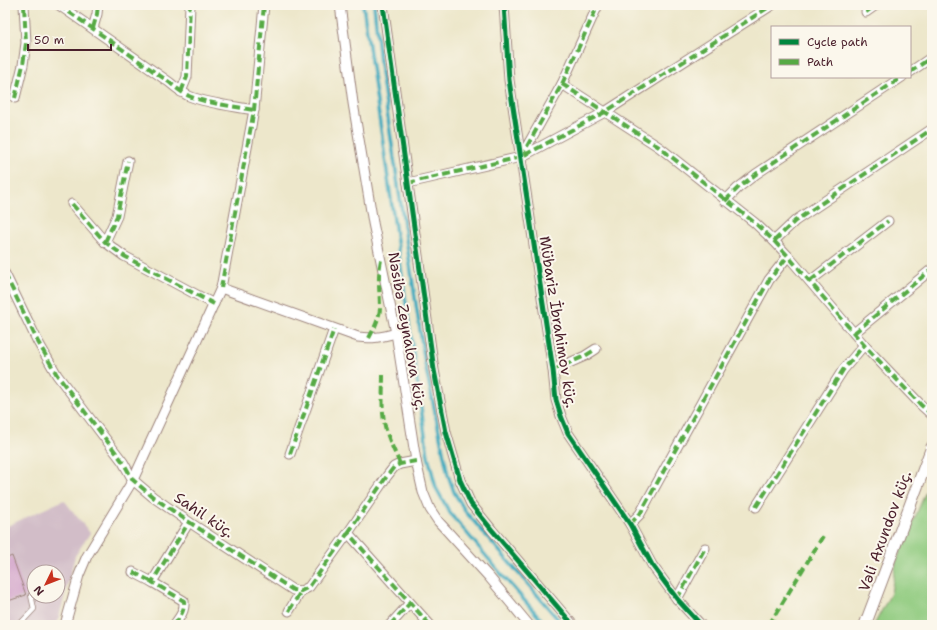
<svg xmlns="http://www.w3.org/2000/svg" width="937" height="630" viewBox="0 0 937 630" font-family="'Shantell Sans',sans-serif">
<rect width="100%" height="100%" fill="#fbf7ec"/>
<filter id="ink" filterUnits="userSpaceOnUse"><feTurbulence type="fractalNoise" baseFrequency=".025" numOctaves="2"/><feDisplacementMap in="SourceGraphic" scale="8" xChannelSelector="R" yChannelSelector="G"/><feConvolveMatrix kernelMatrix="1 2 1 2 8 2 1 2 1" color-interpolation-filters="sRGB"/></filter>
<filter id="wash" filterUnits="userSpaceOnUse"><feTurbulence type="fractalNoise" baseFrequency=".012" numOctaves="4" result="noise"/><feDisplacementMap in="SourceGraphic" scale="16" xChannelSelector="R" yChannelSelector="G"/><feGaussianBlur stdDeviation="0.9" result="paint"/><feColorMatrix in="noise" values="0 0 0 0 0 0 0 0 0 0 0 0 0 0 0 0 0 1.4 0 .05"/><feComposite in="paint" operator="in"/></filter>
<g filter="url(#wash)">
<rect width="100%" height="100%" fill="#ede7cb"/>
<path fill="#d2bdc8" fill-rule="evenodd" d="M64,500L90,533L75,556L57,625H5V527ZM34,572H58V596H34Z"/>
<polygon fill="#90cb7f" stroke="#6d7555" points="932,477 932,625 874,625 891,593 896,562"/>
<g fill="none" stroke-linecap="round" stroke-linejoin="round">
<g stroke="#40abbf" stroke-width="3.5">
<polyline points="363,5 428,456 436,488 450,513 502,575 546,625"/>
<polyline points="374,5 381,72 425,364 448,475 454,492 465,511 563,625"/>
</g>
</g>
<g id="blocks">
<polygon fill="#d3a4cb" points="12,556 26,595 5,602 5,559"/>
</g>
</g>
<g filter="url(#ink)">
<use href="#blocks" fill-opacity="0" stroke="#9c837b" stroke-width="1"/>
<g fill="none" stroke-linecap="round" stroke-linejoin="round">
<g stroke="#9c837b" stroke-width="6">
<polyline id="service" points="19,625 34,609 31,595"/>
</g>
<g stroke="#9c837b" stroke-width="11">
<g id="minor">
<path d="M59,5L169,82C175,87 182,93 189,96C209,104 233,106 254,110"/>
<polyline points="340,5 353,103 373,223 396,333 416,461 423,492 430,509 438,521 489,577 529,625"/>
<polyline points="383,5 434,370 446,432 460,480 471,504 492,530 573,625"/>
<polyline points="504,5 509,80 553,370 556,400 561,416 568,433 630,524 652,565 677,599 701,625"/>
<polyline points="866,12 876,5"/>
<polyline points="93,28 97,14 98,5"/>
<polyline points="910,72 932,57"/>
<polyline points="562,84 659,147 755,223 774,241 788,256 864,345 921,405 932,415"/>
<polyline points="181,92 187,77 190,5"/>
<polyline points="15,98 23,65 26,43 24,5"/>
<polyline points="521,157 562,84 598,5"/>
<polyline points="408,183 521,157 605,112 772,5"/>
<polyline points="725,201 738,188 756,174 902,77"/>
<polyline points="72,204 105,242 124,256 214,304"/>
<polyline points="774,241 795,221 932,129"/>
<polyline points="105,242 117,216 128,161"/>
<polyline points="5,274 38,342 57,375 123,462 133,480 153,497 189,522 293,590 301,591 309,587 348,533 430,625"/>
<polyline points="810,281 888,221"/>
<path d="M221,288L358,337C372,339 382,337 396,333"/>
<polyline points="854,333 932,269"/>
<polyline points="553,370 585,356 596,349"/>
<polyline points="290,454 334,329"/>
<polyline points="756,507 843,370 864,345"/>
<polyline points="630,524 640,514 769,280 788,256"/>
<polyline points="348,533 387,476 394,467 400,464 416,461"/>
<polyline points="133,572 152,582"/>
<polyline points="677,599 705,548"/>
<polyline points="289,611 301,591"/>
<polyline points="65,625 79,575 87,556 133,480 221,288 254,110 264,5"/>
<path d="M174,625C180,617 185,611 184,601L152,582L189,522"/>
<polyline points="390,625 410,603"/>
</g>
</g>
<g stroke="#9c837b" stroke-width="13">
<polyline id="tertiary" points="865,625 932,447"/>
</g>
<use href="#service" stroke="#fff" stroke-width="4.5"/>
<use href="#minor" stroke="#fff" stroke-width="9"/>
<use href="#tertiary" stroke="#fff" stroke-width="11"/>
<g stroke="#57aa44" stroke-width="4" stroke-dasharray="8 4" stroke-linecap="butt">
<path d="M59,5L169,82C175,87 182,93 189,96C209,104 233,106 254,110"/>
<polyline points="866,12 876,5"/>
<polyline points="93,28 97,14 98,5"/>
<polyline points="910,72 932,57"/>
<polyline points="562,84 659,147 755,223 774,241 788,256 864,345 921,405 932,415"/>
<polyline points="181,92 187,77 190,5"/>
<polyline points="15,98 23,65 26,43 24,5"/>
<polyline points="521,157 562,84 598,5"/>
<polyline points="408,183 521,157 605,112 772,5"/>
<polyline points="725,201 738,188 756,174 902,77"/>
<polyline points="72,204 105,242 124,256 214,304"/>
<polyline points="774,241 795,221 932,129"/>
<polyline points="105,242 117,216 128,161"/>
<polyline points="5,274 38,342 57,375 123,462 133,480 153,497 189,522 293,590 301,591 309,587 348,533 430,625"/>
<polyline points="810,281 888,221"/>
<polyline points="221,288 254,110 264,5"/>
<polyline points="854,333 932,269"/>
<path d="M369,338C374,329 379,319 380,309C380,291 377,279 381,260"/>
<polyline points="553,370 585,356 596,349"/>
<path d="M383,375C383,391 381,409 385,426C388,439 395,452 400,464"/>
<polyline points="290,454 334,329"/>
<polyline points="756,507 843,370 864,345"/>
<polyline points="630,524 640,514 769,280 788,256"/>
<polyline points="348,533 387,476 394,467 400,464 416,461"/>
<polyline points="133,572 152,582"/>
<polyline points="677,599 705,548"/>
<polyline points="289,611 301,591"/>
<path d="M174,625C180,617 185,611 184,601L152,582L189,522"/>
<polyline points="390,625 410,603"/>
<polyline points="769,625 823,536"/>
</g>
<g stroke="#fbf7ec" stroke-width="8">
<g id="cycleway">
<polyline points="383,5 434,370 446,432 460,480 471,504 492,530 573,625"/>
<polyline points="504,5 509,80 553,370 556,400 561,416 568,433 630,524 652,565 677,599 701,625"/>
</g>
</g>
<use href="#cycleway" stroke="#00873e" stroke-width="5"/>
</g>
</g>
<g text-anchor="middle" dominant-baseline="central" stroke-width="4" stroke-linejoin="round" paint-order="stroke">
<g font-size="15" fill="#4a1f2b" stroke="#fbf7ec">
<text transform="translate(558 322) rotate(81)">Mübariz İbrahimov küç.</text>
<text transform="translate(407 331) rotate(80)">Nəsibə Zeynalova küç.</text>
<text transform="translate(204 515) rotate(34)">Sahil küç.</text>
<text transform="translate(885 531) rotate(-70)">Vəli Axundov küç.</text>
</g>
</g>
<rect width="937" height="630" fill="none" stroke="#fbf7ec" stroke-width="20"/>
<rect x="771" y="26" width="140" height="52" fill="#fbf7ec" stroke="#b4a19f"/>
<rect x="779" y="39" width="20" height="6" fill="#00873e" stroke="#b4a19f"/>
<text x="807" y="46" font-size="12" fill="#4a1f2b">Cycle path</text>
<rect x="779" y="59" width="20" height="6" fill="#57aa44" stroke="#b4a19f"/>
<text x="807" y="66" font-size="12" fill="#4a1f2b">Path</text>
<g transform="translate(46 584) rotate(227)"><circle r="19" fill="#fbf7ec" stroke="#b4a19f"/>
<path d="M0-3L7 15L0 10L-7 15Z" fill="#c8321e"/>
<text y="-6" font-size="11" font-weight="bold" text-anchor="middle" fill="#4a1f2b">N</text>
</g>
<path d="M28 44v6h83v-6" fill="none" stroke="#4a1f2b" stroke-width="2"/>
<text x="34" y="44" font-size="12" fill="#4a1f2b" stroke="#fbf7ec" stroke-width="3" paint-order="stroke">50 m</text>
</svg>
